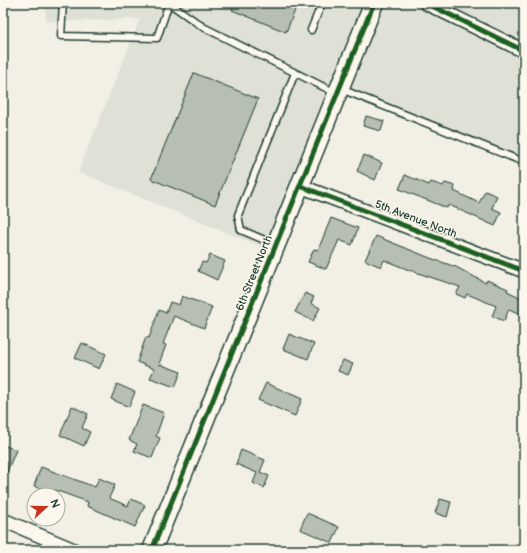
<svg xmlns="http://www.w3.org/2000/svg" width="527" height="553" viewBox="0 0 527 553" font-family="'Balsamiq Sans',sans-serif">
<rect width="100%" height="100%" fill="#f2f0e5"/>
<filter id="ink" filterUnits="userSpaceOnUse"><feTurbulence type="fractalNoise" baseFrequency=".025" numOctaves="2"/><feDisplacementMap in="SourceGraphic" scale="8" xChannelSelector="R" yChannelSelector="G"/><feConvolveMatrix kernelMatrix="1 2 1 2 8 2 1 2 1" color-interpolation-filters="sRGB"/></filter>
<g filter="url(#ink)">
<polygon fill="#e0e1d6" points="45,3 524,3 524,159 331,80 264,248 78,172 140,19 46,22"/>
<g fill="#b7beb3" stroke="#1f3d34">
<polygon points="235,3 298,3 286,32 232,10"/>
<polygon points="194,73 258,99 215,205 151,179"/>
<polygon points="366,116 384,121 381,131 363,126"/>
<polygon points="364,155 382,163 375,180 357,171"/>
<polygon points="405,175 429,185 431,182 443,186 445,183 455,186 454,191 479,203 485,191 497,196 492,208 501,212 495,226 449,205 447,208 399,189"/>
<polygon points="331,218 358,228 352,245 339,240 326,269 308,262 314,249 318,250"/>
<polygon points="376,236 430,258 456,267 486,283 487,280 508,289 507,291 524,299 524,316 509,309 504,321 492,316 496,306 467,294 465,298 456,294 460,287 409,270 384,260 381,267 365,260"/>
<polygon points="210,255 225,261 217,280 198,271 202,262 206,263"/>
<polygon points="305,293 314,297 311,303 320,308 313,321 295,312"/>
<polygon points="182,296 212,307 204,328 174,316 163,344 166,345 159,364 181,372 175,387 150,378 154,369 137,362 146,337 149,338 159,310 166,313 170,302 179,305"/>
<polygon points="289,334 314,344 308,359 283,349"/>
<polygon points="82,343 106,354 99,369 75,358"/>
<polygon points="343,360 353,364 348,375 338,371"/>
<polygon points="266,383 302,399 295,416 258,400"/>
<polygon points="117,384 135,392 129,407 111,399"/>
<polygon points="143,405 164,413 156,436 160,438 152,458 134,451 137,444 129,440"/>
<polygon points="72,406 88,414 82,428 90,432 84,446 60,435"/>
<polygon points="3,445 16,450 3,481"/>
<polygon points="241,450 265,460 260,472 269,476 264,488 253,483 257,473 236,464"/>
<polygon points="41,467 95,487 99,478 115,485 109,498 128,506 131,499 145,505 135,527 87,506 88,502 55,490 53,493 34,486"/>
<polygon points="440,499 451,502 447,517 435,513"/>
<polygon points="307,513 339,527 332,543 300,529"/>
</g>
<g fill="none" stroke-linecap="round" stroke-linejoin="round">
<g stroke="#1f3d34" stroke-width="9">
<g id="lane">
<polyline points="63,3 61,36 157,38 169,3"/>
<polyline points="169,3 203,27 336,93"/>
<polyline points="311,30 322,3"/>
<polyline points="341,89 524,162"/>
<polyline points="274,244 241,230 238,215 295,73"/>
</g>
</g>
<g stroke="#1f3d34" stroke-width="16">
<g id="street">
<polyline points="426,3 524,51"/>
<polyline points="300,186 524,271"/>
<polyline points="3,520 74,550"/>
</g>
</g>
<g stroke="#1f3d34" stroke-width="21">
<polyline id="secondary" points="152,550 374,3"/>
</g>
<use href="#lane" stroke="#fbf7ec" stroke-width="6"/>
<use href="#street" stroke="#fbf7ec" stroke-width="13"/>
<use href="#secondary" stroke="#fbf7ec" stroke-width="18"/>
<g stroke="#fbf7ec" stroke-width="8">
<g id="cycleway">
<polyline points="426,3 524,51"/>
<polyline points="300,186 524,271"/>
<polyline points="152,550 374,3"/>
</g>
</g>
<use href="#cycleway" stroke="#1b5e20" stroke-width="5"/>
</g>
</g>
<g text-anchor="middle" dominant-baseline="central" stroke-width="3" stroke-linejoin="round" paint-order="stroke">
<g font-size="11" fill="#1f3d34" stroke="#fbf7ec">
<text transform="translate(416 219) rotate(21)">5th Avenue North</text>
<text transform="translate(254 273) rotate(-68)">6th Street North</text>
</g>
</g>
<rect width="527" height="553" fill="none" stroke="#fbf7ec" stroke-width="16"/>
<rect x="8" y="8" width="511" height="537" fill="none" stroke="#1f3d34" stroke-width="1.5" filter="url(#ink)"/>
<g transform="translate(46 507) rotate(69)"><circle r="19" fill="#fbf7ec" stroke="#a3ada2"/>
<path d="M0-3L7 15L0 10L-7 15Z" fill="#c8321e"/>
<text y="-6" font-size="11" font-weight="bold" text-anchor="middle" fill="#1f3d34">N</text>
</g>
</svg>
